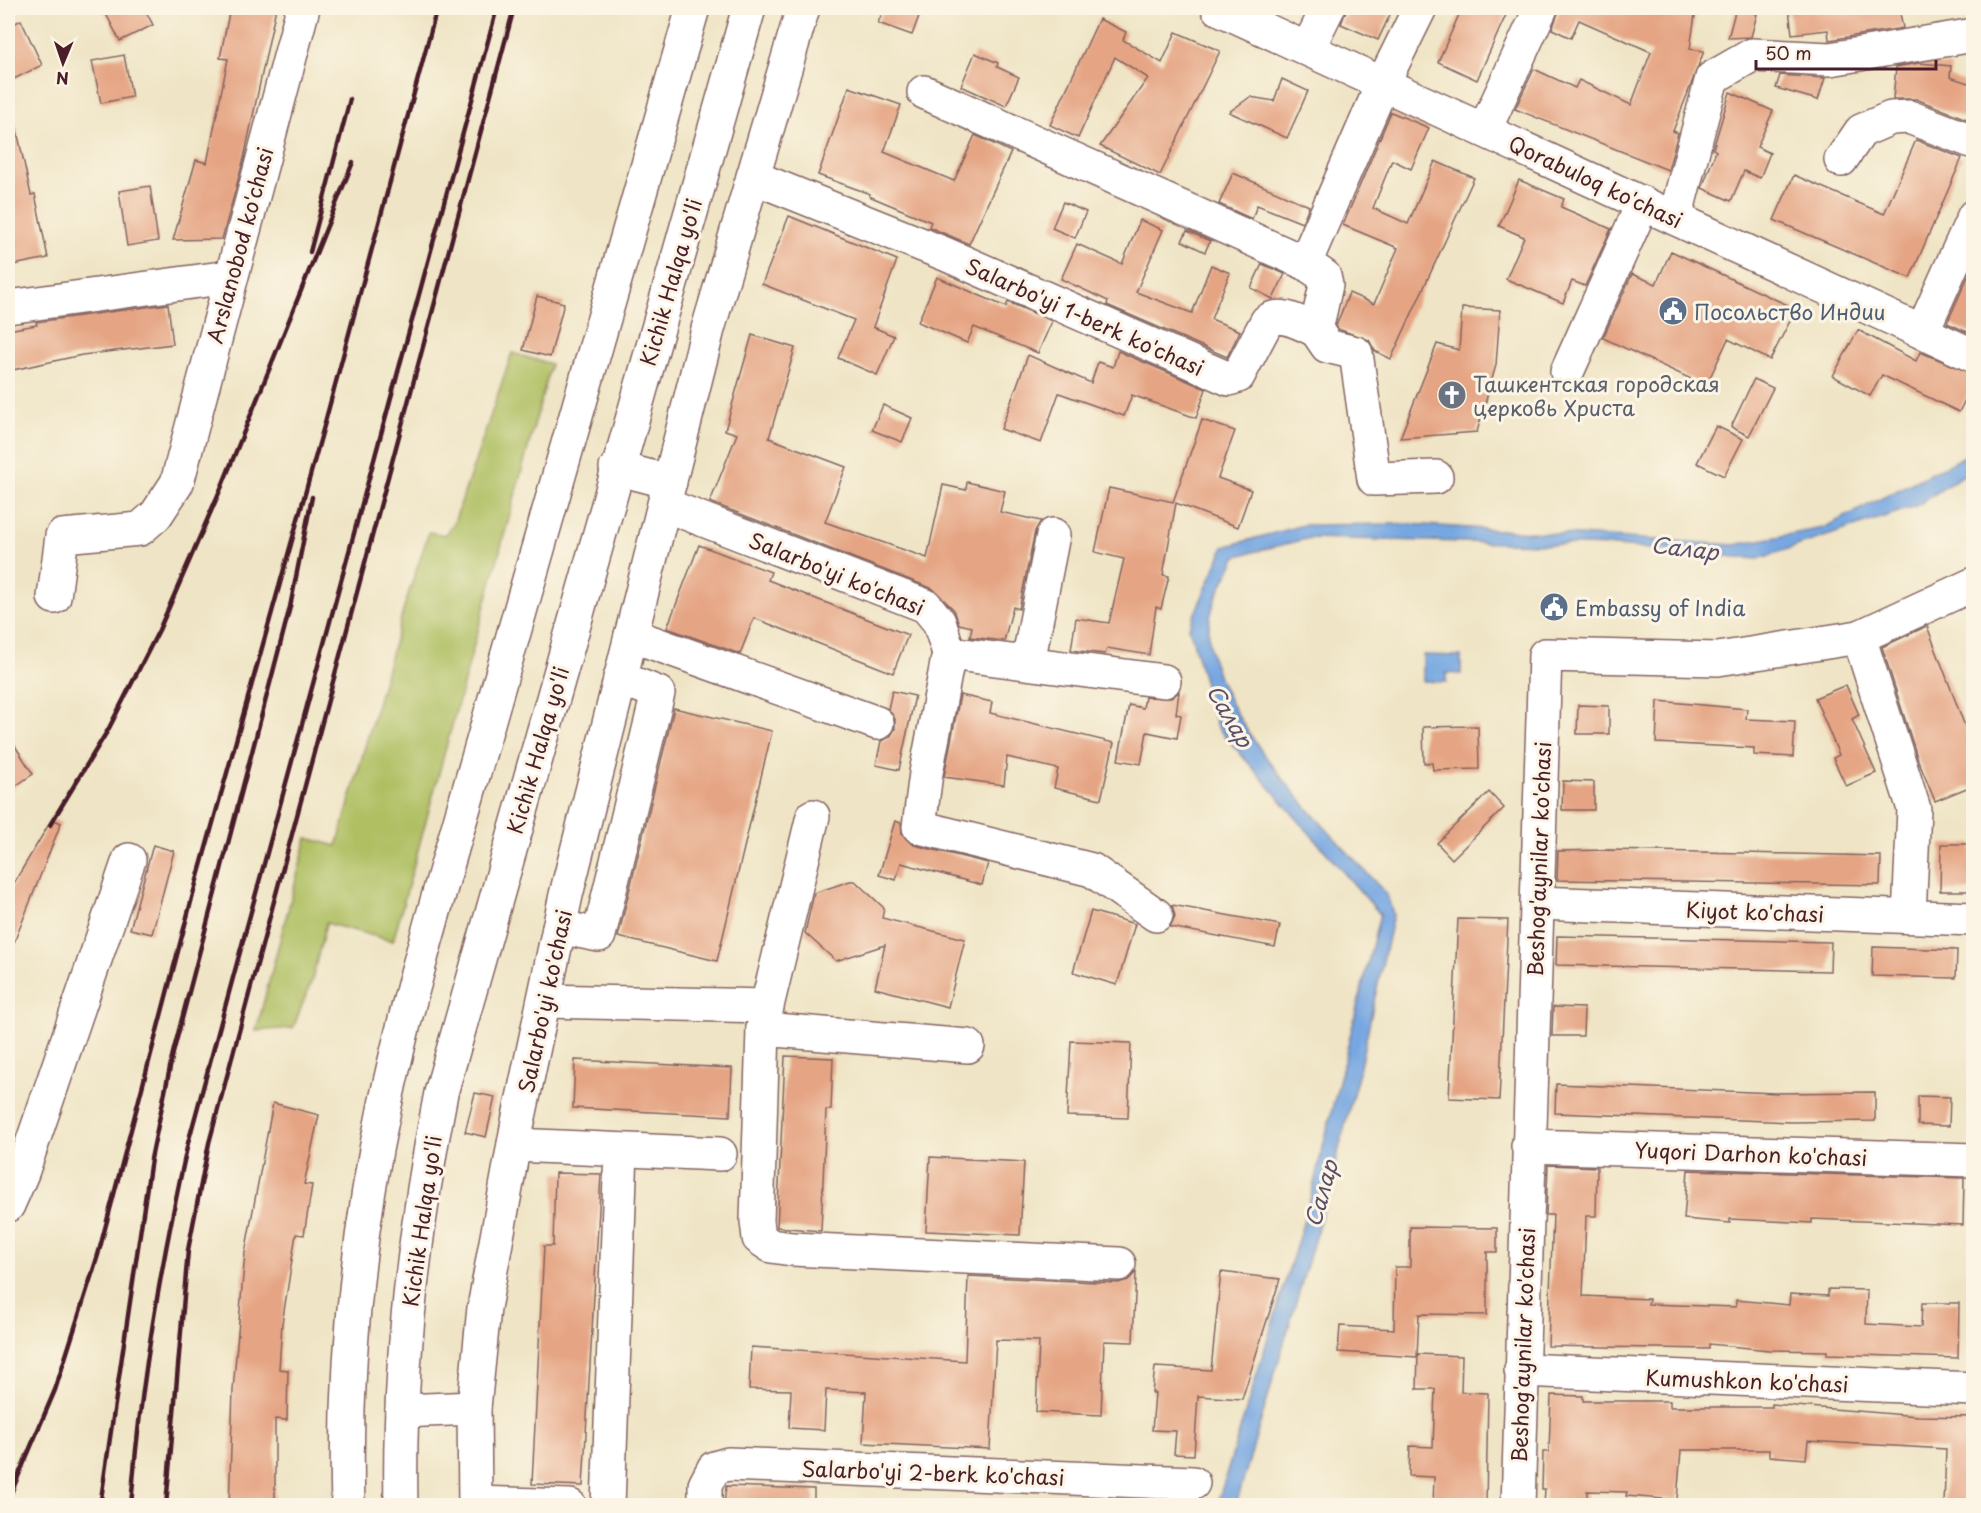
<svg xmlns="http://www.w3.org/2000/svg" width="1981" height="1513" viewBox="0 0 1981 1513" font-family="'Playpen Sans',sans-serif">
<rect width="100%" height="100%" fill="#fcf5e5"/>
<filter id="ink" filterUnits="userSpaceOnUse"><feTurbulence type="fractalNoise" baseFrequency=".0167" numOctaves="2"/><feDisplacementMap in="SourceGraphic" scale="12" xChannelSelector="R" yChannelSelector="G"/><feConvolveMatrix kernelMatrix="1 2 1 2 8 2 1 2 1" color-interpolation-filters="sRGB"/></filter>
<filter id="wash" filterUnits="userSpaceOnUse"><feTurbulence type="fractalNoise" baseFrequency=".008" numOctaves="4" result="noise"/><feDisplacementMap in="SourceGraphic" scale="24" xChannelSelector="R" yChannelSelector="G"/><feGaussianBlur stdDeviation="1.35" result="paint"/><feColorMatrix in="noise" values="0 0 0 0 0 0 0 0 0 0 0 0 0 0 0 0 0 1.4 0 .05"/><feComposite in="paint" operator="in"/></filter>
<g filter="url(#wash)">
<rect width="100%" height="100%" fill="#efe4c5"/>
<polygon fill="#afbf62" stroke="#7c6f46" stroke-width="1.5" points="512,353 551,364 393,941 326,923 312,980 293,1028 256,1031 307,838 337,846 406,601 429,532 445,535 454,523"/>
<g fill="#76a7e1" stroke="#606386" stroke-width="1.5">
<path d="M1973,452V469L1916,506L1758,559L1618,546L1310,538L1237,556C1224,580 1206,610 1209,638C1217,724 1330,831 1387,895L1393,914L1359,1071L1324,1207L1236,1505H1217L1309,1204L1380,914L1217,727L1189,627L1224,547L1303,525L1408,524L1734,545L1823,528Z"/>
<polygon points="1423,655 1461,656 1461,674 1446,673 1446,682 1423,681"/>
</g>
<g id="blocks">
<g fill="#e5a584">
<polygon points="103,8 144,8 153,25 120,41"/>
<polygon points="230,8 276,8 244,158 222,239 173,240 196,160 207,163 228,59 220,58"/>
<polygon points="884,8 922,8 912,35 878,23"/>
<polygon points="1347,8 1393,8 1378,40 1341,24"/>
<polygon points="1462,8 1509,8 1477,80 1438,62"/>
<polygon points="1560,8 1696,8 1690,49 1704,51 1673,131 1678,133 1668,170 1515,109 1534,69 1575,88 1579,80 1631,105 1651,52 1579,20 1571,38 1552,29"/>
<polygon points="1736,8 1757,14 1751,37 1728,38"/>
<polygon points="1800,8 1899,8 1903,28 1829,40 1828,30 1792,34 1789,9"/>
<polygon points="1099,19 1126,32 1123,40 1162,63 1176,32 1220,51 1160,175 1100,146 1148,78 1115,57 1078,138 1050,125"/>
<polygon points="21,20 42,65 8,82 8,27"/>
<polygon points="975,53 998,63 997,67 1019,77 1006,106 961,86"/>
<polygon points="124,55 132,97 101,103 92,61"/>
<polygon points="1919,63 1951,66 1950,77 1974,85 1974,122 1916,99 1893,99 1896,67"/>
<polygon points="1780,75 1825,78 1818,100 1776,88"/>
<polygon points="1282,79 1308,91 1287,138 1229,112 1250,97 1274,101"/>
<polygon points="849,87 901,105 884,152 954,181 975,135 1011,152 969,244 929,227 931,222 869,196 870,194 818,175"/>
<polygon points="1730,92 1773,111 1757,147 1770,153 1760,178 1744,171 1731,201 1702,188 1716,151 1713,149"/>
<polygon points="1391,112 1429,128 1411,169 1392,160 1373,208 1408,224 1435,161 1474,178 1391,359 1375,351 1369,340 1338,329 1336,326 1349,293 1374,304 1398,248 1343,225"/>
<polygon points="16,126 31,195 35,194 48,258 8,266 8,127"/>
<polygon points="1916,140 1962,158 1910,278 1774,220 1794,175 1884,214"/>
<polygon points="1233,173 1309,206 1302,223 1257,205 1252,219 1219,204"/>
<polygon points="1519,180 1564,199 1561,207 1611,229 1585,286 1572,281 1563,303 1506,279 1524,237 1499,226"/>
<polygon points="150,186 158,241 127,246 119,191"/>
<polygon points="1063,202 1086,212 1075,238 1052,228"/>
<polygon points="789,216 897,260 873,327 894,336 877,375 838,358 854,320 762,284"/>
<polygon points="1140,220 1163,230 1136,292 1192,313 1211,265 1230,273 1211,319 1240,331 1227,357 1107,305 1108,301 1061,279 1077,244 1122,264"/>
<polygon points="1187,231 1210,241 1205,252 1182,241"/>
<polygon points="1671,251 1796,309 1770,360 1728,339 1706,386 1603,338 1632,274 1656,284"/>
<polygon points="1974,263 1974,335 1947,323"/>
<polygon points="1262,264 1285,274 1273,299 1251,288"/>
<polygon points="937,277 1006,307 1008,302 1052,321 1038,353 974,327 967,343 918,322"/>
<polygon points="537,296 564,303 550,357 523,350"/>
<polygon points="168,304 173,344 82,355 8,371 8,330 37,325 36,322"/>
<polygon points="1462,308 1500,310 1496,365 1477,432 1400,438 1437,344 1459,350"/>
<polygon points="1858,330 1916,361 1920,352 1974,374 1974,382 1959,412 1882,375 1870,396 1833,376"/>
<polygon points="752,335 795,348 769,438 846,467 825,522 927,558 943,485 966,490 967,482 1005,491 1000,512 1041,521 1035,531 1019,609 1013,607 1004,641 970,637 972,627 959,624 954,610 933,589 710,502 737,434 725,430"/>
<polygon points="1118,351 1206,389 1196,418 1132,395 1124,416 1059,393 1041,443 1001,429 1028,355 1091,383 1098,362 1113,367"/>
<polygon points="1754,379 1773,388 1749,436 1731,427"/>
<polygon points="883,405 912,418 902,442 872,430"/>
<polygon points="1202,420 1235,431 1218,478 1251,490 1238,527 1176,503 1163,575 1169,576 1161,609 1156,607 1149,655 1107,648 1105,654 1071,650 1076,618 1109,623 1124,559 1095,552 1109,488 1173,502"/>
<polygon points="1716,426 1743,439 1724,476 1697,463"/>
<polygon points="699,545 771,572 768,580 908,635 893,673 754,618 740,654 667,628"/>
<polygon points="1927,626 1974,750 1974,785 1935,801 1918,760 1882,647"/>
<polygon points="1846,685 1859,715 1852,719 1876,773 1846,786 1833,758 1839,755 1815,698"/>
<polygon points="892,691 915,696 899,770 876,765 881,741 890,737 895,729 895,719 888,709"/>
<polygon points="1179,692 1176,714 1181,715 1177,738 1147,732 1141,764 1118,760 1129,705 1143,708 1145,697 1171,698"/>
<polygon points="960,695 992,702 990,713 1114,743 1101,799 1054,788 1058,769 1007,757 1004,785 944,777"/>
<polygon points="1658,701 1747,709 1746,719 1795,721 1793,757 1754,755 1754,748 1656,743"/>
<polygon points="1578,705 1609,706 1609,734 1577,734"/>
<polygon points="674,708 772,731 717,961 618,937"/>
<polygon points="1478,726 1479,769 1433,770 1432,763 1424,763 1423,727"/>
<polygon points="8,735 33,774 8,791"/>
<polygon points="1563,781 1594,782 1594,810 1562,810"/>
<polygon points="1489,792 1504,808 1452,859 1437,843"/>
<polygon points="52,819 61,823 8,958 8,893"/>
<polygon points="895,821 901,823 902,834 914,845 988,863 982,885 901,863 896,880 879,875"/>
<polygon points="1941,844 1972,844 1971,891 1940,891"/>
<polygon points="153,845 174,851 152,934 130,929"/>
<polygon points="1609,850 1881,856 1880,885 1557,880 1558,851"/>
<polygon points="850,881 855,881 884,908 882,918 965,939 948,1007 875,988 885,945 836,961 805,933 814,893"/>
<polygon points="1172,905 1280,925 1275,947 1170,927 1175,916"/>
<polygon points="1091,911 1135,924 1117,985 1073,972"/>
<polygon points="1458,919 1508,920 1499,1100 1449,1098"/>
<polygon points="1557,936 1831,942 1830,971 1556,965"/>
<polygon points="1873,947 1957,950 1956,978 1872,976"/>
<polygon points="1553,1007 1584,1008 1583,1036 1552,1036"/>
<polygon points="1071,1041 1131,1043 1128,1118 1067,1116"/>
<polygon points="785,1056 833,1058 831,1110 826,1110 821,1231 777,1227"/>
<polygon points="575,1060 732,1068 730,1116 573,1108"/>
<polygon points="1556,1084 1775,1093 1875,1092 1875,1121 1791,1122 1555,1113"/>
<polygon points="475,1093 495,1097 486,1137 465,1132"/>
<polygon points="1918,1096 1950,1097 1949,1126 1918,1125"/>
<polygon points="273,1103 319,1115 304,1184 312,1185 304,1235 296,1234 282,1324 279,1369 288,1370 287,1420 275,1419 275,1506 229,1506 233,1390 245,1253"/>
<polygon points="930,1157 1024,1162 1020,1235 926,1231"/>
<polygon points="1548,1165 1597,1167 1596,1216 1586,1216 1583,1296 1649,1299 1648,1304 1736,1307 1736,1300 1789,1305 1790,1294 1828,1296 1828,1289 1867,1290 1866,1324 1921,1327 1922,1303 1959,1303 1958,1358 1827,1354 1827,1351 1769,1350 1709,1344 1709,1349 1548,1346 1553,1215 1546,1215"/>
<polygon points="1688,1170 1964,1178 1963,1225 1812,1219 1812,1223 1730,1219 1730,1223 1684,1219"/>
<polygon points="555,1173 601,1174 583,1486 532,1484 544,1246 553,1246"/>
<polygon points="1410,1227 1497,1228 1497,1252 1487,1252 1487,1315 1419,1314 1417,1357 1338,1352 1340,1326 1394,1329 1395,1267 1410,1267"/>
<polygon points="1136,1272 1133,1342 1104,1341 1101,1415 1036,1412 1039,1341 996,1340 990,1449 863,1443 866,1392 826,1390 824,1430 789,1428 791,1390 749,1389 751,1347 965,1361 968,1276 1118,1283 1128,1280"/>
<polygon points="1221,1272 1280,1279 1242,1399 1198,1396 1194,1455 1174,1454 1176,1431 1152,1430 1155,1393 1152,1393 1155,1367 1211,1370"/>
<polygon points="1418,1354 1462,1356 1461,1392 1488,1393 1486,1506 1433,1506 1434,1477 1409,1476 1410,1446 1433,1447 1435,1389 1417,1389"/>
<polygon points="1551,1395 1583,1396 1583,1401 1670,1401 1670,1407 1772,1407 1772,1404 1918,1416 1974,1417 1974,1506 1944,1506 1946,1449 1808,1441 1806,1459 1769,1456 1769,1450 1681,1450 1677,1500 1626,1496 1627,1492 1587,1491 1587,1506 1544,1506 1545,1489 1542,1489 1543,1452 1549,1452"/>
<polygon points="726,1486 814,1489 814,1506 724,1506"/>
</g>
</g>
</g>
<g filter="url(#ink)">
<use href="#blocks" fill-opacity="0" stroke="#846461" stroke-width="1.5"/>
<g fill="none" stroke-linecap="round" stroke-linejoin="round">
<g stroke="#846461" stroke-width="36">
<g id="minor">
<polyline points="1218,8 1974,356"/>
<polyline points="1308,48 1328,8"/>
<polyline points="924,92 1305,263"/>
<polyline points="1485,129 1541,8"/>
<polyline points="1841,160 1861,131 1891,118 1909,117 1974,142"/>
<path d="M753,177L945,254L1229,379L1238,376L1267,321C1282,311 1301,324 1316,330L1326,285L1324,276L1305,263L1383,83L1420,8"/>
<polyline points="1675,218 1712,78 1752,55 1830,59 1974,35"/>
<polyline points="8,307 229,277"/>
<polyline points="1316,330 1327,346 1356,353 1374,479 1436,477"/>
<polyline points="1922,332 1974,216"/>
<polyline points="1567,372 1643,203"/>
<polyline points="665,505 926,606 939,622 949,653 1164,681"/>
<polyline points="54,597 62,536 140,529 156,515 177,483 303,8"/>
<polyline points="631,635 877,723"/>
<polyline points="1859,637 1914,809 1909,916"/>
<polyline points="949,653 926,773 919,827 1092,870 1156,915"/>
<polyline points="1028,662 1053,535"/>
<polyline points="1537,903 1974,919"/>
<polyline points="559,927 599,935 658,693 620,678"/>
<polyline points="544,1001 767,1006 763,1029 757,1221 759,1238 771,1246 792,1249 1119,1264"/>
<polyline points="767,1006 813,816"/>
<polyline points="763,1029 968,1046"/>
<polyline points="514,1145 720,1154"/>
<polyline points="1528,1146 1974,1160"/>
<polyline points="8,1205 22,1173 129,860"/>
<polyline points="1521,1370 1974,1389"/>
<polyline points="475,1503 570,1506"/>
<polyline points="475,1506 474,1408 484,1308 518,1122 566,895 708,329 803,8"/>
<polyline points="608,1506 621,1150"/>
<polyline points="705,1506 705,1485 714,1468 728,1464 1193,1483"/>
<polyline points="1518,1506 1545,655 1718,659 1859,637 1974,584"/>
</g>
</g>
<g stroke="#846461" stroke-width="36">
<g id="highway">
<polyline points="616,468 670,482"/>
<polyline points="402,1411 474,1408"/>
<path d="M348,1506C344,1371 357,1236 385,1105C413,974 454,845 490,716C557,479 624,243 693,8"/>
<path d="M401,1506C398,1367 414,1229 441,1093L749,8"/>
</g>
</g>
<use href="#minor" stroke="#fff" stroke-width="33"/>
<use href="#highway" stroke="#fff" stroke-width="33"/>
<g stroke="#4a1f2b" stroke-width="4.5">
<polyline points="310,252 350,99"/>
<polyline points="50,825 108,730 159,630 222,486 353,162"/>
<polyline points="8,1500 55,1390 98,1255 192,898 324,426 437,8"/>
<polyline points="100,1506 151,1159 173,1053 290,607 312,497"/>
<path d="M131,1506C140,1383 161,1263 188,1143L497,8"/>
<polyline points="166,1506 188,1250 209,1143 514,8"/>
</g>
</g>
</g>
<defs>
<g id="civic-disc" transform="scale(1.5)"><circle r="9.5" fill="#5c6f8a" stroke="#fcf5e5"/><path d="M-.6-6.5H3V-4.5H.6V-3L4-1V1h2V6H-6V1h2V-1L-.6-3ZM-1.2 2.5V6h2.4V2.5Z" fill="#fff"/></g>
<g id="church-disc" transform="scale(1.5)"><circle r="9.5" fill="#6b7280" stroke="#fcf5e5"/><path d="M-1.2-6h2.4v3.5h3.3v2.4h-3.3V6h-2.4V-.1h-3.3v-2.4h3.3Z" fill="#fff"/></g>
</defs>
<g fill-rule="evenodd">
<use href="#civic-disc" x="1673" y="311"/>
<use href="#church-disc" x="1452" y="395"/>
<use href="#civic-disc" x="1554" y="607"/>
</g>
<g text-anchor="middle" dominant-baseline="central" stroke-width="6" stroke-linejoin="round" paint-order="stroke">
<g font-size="21" fill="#4a1f2b" stroke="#fcf5e5">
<text transform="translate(1596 181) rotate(25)">Qorabuloq ko'chasi</text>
<text transform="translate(239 245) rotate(-75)">Arslanobod ko'chasi</text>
<text transform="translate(670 282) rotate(-74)">Kichik Halqa yo'li</text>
<text transform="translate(1085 316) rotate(24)">Salarbo'yi 1-berk ko'chasi</text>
<text transform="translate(837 573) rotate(22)">Salarbo'yi ko'chasi</text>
<text transform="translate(537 750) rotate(-74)">Kichik Halqa yo'li</text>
<text transform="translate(1538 859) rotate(-88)">Beshog'aynilar ko'chasi</text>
<text transform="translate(1755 911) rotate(2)">Kiyot ko'chasi</text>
<text transform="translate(544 1001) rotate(-78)">Salarbo'yi ko'chasi</text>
<text transform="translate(1751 1153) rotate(2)">Yuqori Darhon ko'chasi</text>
<text transform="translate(421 1221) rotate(-82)">Kichik Halqa yo'li</text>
<text transform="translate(1522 1345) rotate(-88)">Beshog'aynilar ko'chasi</text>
<text transform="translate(1747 1380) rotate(2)">Kumushkon ko'chasi</text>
<text transform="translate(933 1472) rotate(2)">Salarbo'yi 2-berk ko'chasi</text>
</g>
<g font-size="21" fill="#4e5e75" stroke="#fcf5e5" text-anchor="start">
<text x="1694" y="311">Посольство Индии</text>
<text x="1575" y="607">Embassy of India</text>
</g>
<g font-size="21" fill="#5b616d" stroke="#fcf5e5" text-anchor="start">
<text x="1473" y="383">Ташкентская городская<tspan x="1473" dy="24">церковь Христа</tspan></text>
</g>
<g font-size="22" font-style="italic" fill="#594f6b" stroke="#fcf5e5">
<text transform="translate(1685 547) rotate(7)">Салар</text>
<text transform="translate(1231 715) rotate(60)">Салар</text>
<text transform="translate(1320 1193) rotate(-74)">Салар</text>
</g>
</g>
<rect width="1981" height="1513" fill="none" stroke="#fcf5e5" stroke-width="30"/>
<g transform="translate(63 63) rotate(182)" stroke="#fcf5e5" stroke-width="4.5" paint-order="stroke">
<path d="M0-4.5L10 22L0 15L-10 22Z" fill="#4a1f2b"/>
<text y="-9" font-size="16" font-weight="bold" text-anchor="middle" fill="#4a1f2b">N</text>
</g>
<path d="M1756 60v9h180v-9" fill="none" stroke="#4a1f2b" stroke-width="3"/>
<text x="1765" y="60" font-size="18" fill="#4a1f2b" stroke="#fcf5e5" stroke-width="4.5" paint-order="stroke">50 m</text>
</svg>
